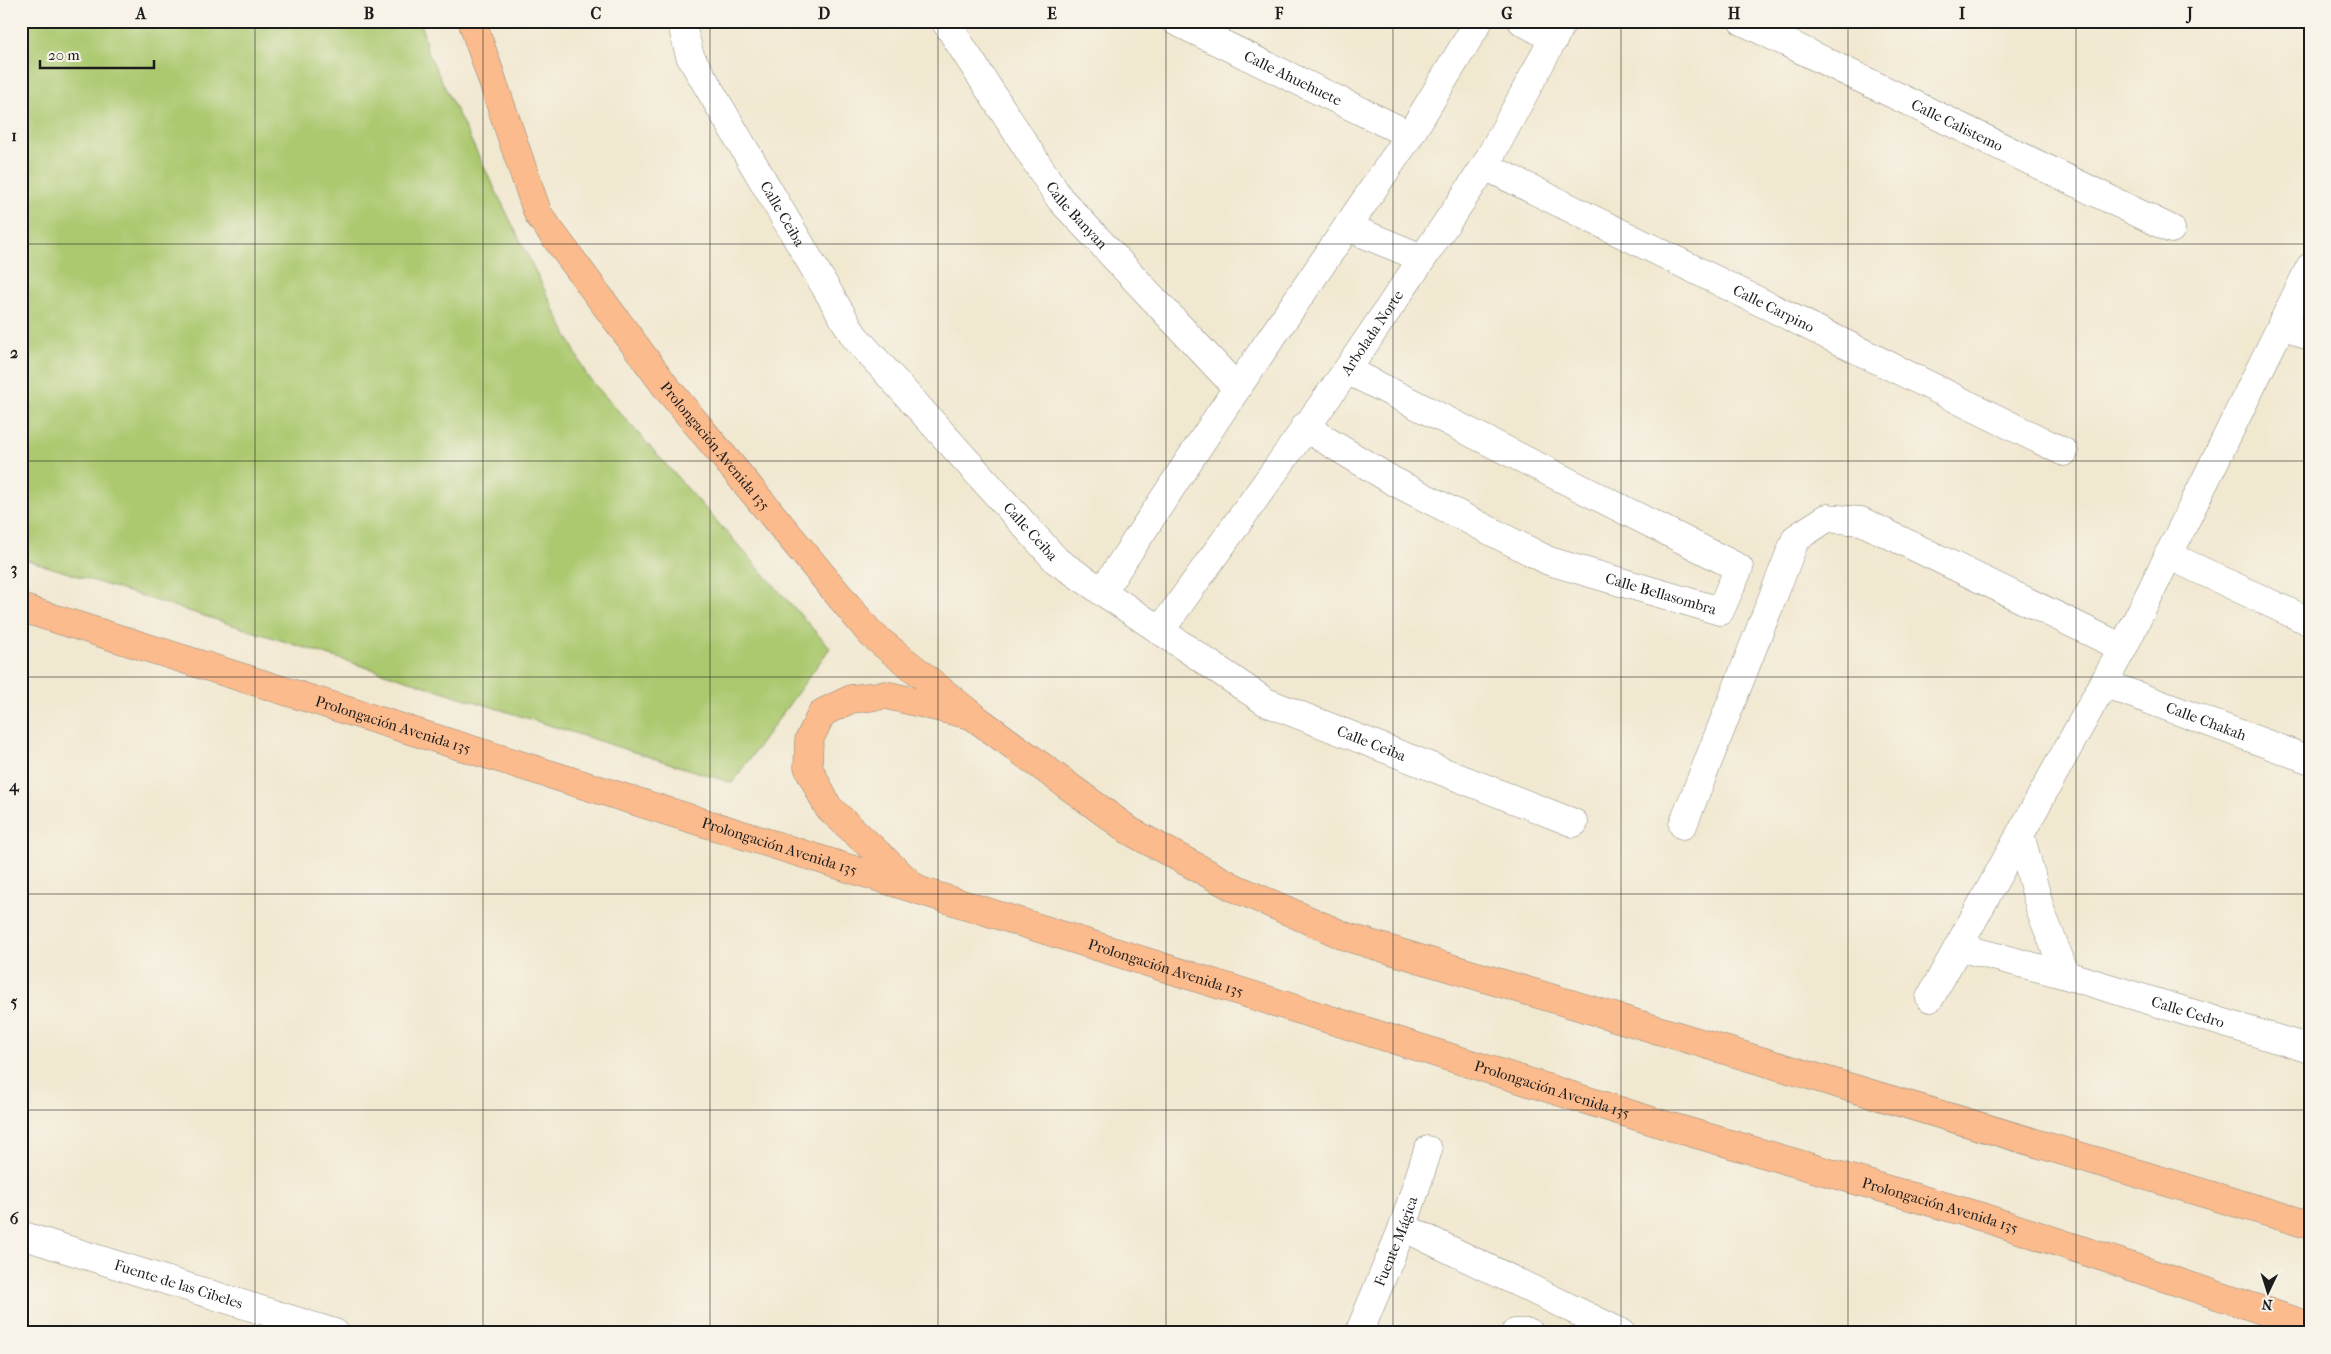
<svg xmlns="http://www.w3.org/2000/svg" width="2331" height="1354" viewBox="0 0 2331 1354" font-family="'IM FELL French Canon',serif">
<rect width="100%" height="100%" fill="#f7f3e8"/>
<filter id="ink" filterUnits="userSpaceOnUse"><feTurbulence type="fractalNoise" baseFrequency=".02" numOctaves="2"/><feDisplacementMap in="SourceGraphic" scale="10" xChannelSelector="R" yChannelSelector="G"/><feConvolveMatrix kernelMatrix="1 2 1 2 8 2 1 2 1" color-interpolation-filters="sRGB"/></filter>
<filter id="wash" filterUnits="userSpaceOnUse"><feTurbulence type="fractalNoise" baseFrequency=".0096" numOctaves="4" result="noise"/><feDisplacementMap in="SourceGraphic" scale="20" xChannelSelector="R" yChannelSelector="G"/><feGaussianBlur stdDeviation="1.12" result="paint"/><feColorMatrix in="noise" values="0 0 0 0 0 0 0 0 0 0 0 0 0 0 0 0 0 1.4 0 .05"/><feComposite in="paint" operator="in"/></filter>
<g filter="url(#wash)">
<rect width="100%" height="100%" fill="#f1e8d0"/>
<polygon fill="#acc970" stroke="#647246" points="21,21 421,21 427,51 587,376 830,648 732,783 21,558"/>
</g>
<g filter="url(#ink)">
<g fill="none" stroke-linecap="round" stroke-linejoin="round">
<g stroke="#868276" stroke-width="29">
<g id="street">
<path id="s1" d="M681,21L690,56L854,336L1057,561L1266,702L1574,823"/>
<path id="s2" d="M945,21L1060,199L1237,388"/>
<path id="s3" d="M1175,21L1410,135"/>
<polyline points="1522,21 1554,39"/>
<path id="s4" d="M1742,21L2171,229"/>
<path id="s5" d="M1485,166L2064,452"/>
<polyline points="1347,227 1422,258"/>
<polyline points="2282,323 2310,337"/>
<path id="s6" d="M1304,427L1393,481L1549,561L1720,611L1739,568L1347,370"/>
<polyline points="2168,555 2310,622"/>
<polyline points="1102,592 1237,388 1410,135 1479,21"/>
<path id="s7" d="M1160,631L1347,370L1485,166L1563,21"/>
<path id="s8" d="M2103,683L2310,760"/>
<polyline points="1683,825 1796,538 1827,518 1861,521 2123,648"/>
<polyline points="2020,834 2041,912 2066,975"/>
<path id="s9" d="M1958,947L2066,975L2310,1049"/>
<polyline points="1930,998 2123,648 2310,267"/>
<polyline points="1403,1227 1622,1333"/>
<path id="s10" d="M21,1235L335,1333"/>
<path id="s11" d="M1359,1333L1403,1227L1428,1150"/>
<polyline points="1515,1333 1530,1333"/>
</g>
</g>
<g stroke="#868276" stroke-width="29">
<g id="primary">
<path id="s12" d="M472,21L538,214L666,387L871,634L974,717L1130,831L1233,887L1347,937L2310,1225"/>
<path id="s13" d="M21,608L1665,1125L1982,1217L2310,1326"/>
<polyline points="913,886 828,807 808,767 809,740 822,713 851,699 886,695 965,714"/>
</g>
</g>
<use href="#street" stroke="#fff" stroke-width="28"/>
<use href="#primary" stroke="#fbbb8d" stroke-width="28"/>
</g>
</g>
<path fill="none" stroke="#1c1c1c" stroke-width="1" stroke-opacity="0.55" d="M255,21V1333M483,21V1333M710,21V1333M938,21V1333M1166,21V1333M1393,21V1333M1621,21V1333M1848,21V1333M2076,21V1333M21,244H2310M21,461H2310M21,677H2310M21,894H2310M21,1110H2310"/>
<g text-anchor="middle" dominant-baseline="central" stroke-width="4" stroke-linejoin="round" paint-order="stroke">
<g font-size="15" fill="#1c1c1c" stroke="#f7f3e8">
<text stroke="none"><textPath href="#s3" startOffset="131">Calle Ahuehuete</textPath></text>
<text stroke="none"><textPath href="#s4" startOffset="239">Calle Calistemo</textPath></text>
<text stroke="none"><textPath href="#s1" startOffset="219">Calle Ceiba</textPath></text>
<text stroke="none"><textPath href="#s2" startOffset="235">Calle Banyan</textPath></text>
<text stroke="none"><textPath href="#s5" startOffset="322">Calle Carpino</textPath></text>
<text stroke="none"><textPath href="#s7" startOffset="366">Arbolada Norte</textPath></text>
<text stroke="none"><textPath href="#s12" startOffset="496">Prolongación Avenida 135</textPath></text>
<text stroke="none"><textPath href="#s1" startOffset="624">Calle Ceiba</textPath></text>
<text stroke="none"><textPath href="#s6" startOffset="396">Calle Bellasombra</textPath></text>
<text stroke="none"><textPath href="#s8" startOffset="110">Calle Chakah</textPath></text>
<text stroke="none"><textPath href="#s13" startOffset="390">Prolongación Avenida 135</textPath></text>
<text stroke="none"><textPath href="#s1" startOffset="1029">Calle Ceiba</textPath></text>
<text stroke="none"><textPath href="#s13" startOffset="795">Prolongación Avenida 135</textPath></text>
<text stroke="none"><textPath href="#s13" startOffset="1200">Prolongación Avenida 135</textPath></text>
<text stroke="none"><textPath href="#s9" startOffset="239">Calle Cedro</textPath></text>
<text stroke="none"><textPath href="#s13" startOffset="1605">Prolongación Avenida 135</textPath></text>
<text stroke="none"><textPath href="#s13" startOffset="2010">Prolongación Avenida 135</textPath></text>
<text stroke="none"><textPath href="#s11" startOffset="99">Fuente Mágica</textPath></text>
<text stroke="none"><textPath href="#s10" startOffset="165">Fuente de las Cibeles</textPath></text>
</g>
</g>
<rect width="2331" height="1354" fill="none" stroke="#f7f3e8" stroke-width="55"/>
<g transform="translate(2268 1292) rotate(184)" stroke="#f7f3e8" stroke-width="4" paint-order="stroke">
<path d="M0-4L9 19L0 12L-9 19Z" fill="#1c1c1c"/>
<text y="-8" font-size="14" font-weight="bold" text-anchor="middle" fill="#1c1c1c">N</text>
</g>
<path d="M40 60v8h114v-8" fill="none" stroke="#1c1c1c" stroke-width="2.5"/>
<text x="48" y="60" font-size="15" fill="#1c1c1c" stroke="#f7f3e8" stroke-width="4" paint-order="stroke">20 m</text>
<rect x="28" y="28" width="2276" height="1298" fill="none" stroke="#1c1c1c" stroke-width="2"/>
<g font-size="16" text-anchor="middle" font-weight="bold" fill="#1c1c1c">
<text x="141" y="19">A</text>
<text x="369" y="19">B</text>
<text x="596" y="19">C</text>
<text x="824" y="19">D</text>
<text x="1052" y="19">E</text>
<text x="1279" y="19">F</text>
<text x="1507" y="19">G</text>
<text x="1734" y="19">H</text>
<text x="1962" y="19">I</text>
<text x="2190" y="19">J</text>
<text x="14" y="141">1</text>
<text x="14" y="358">2</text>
<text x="14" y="574">3</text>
<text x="14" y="791">4</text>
<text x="14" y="1007">5</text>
<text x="14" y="1224">6</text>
</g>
</svg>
